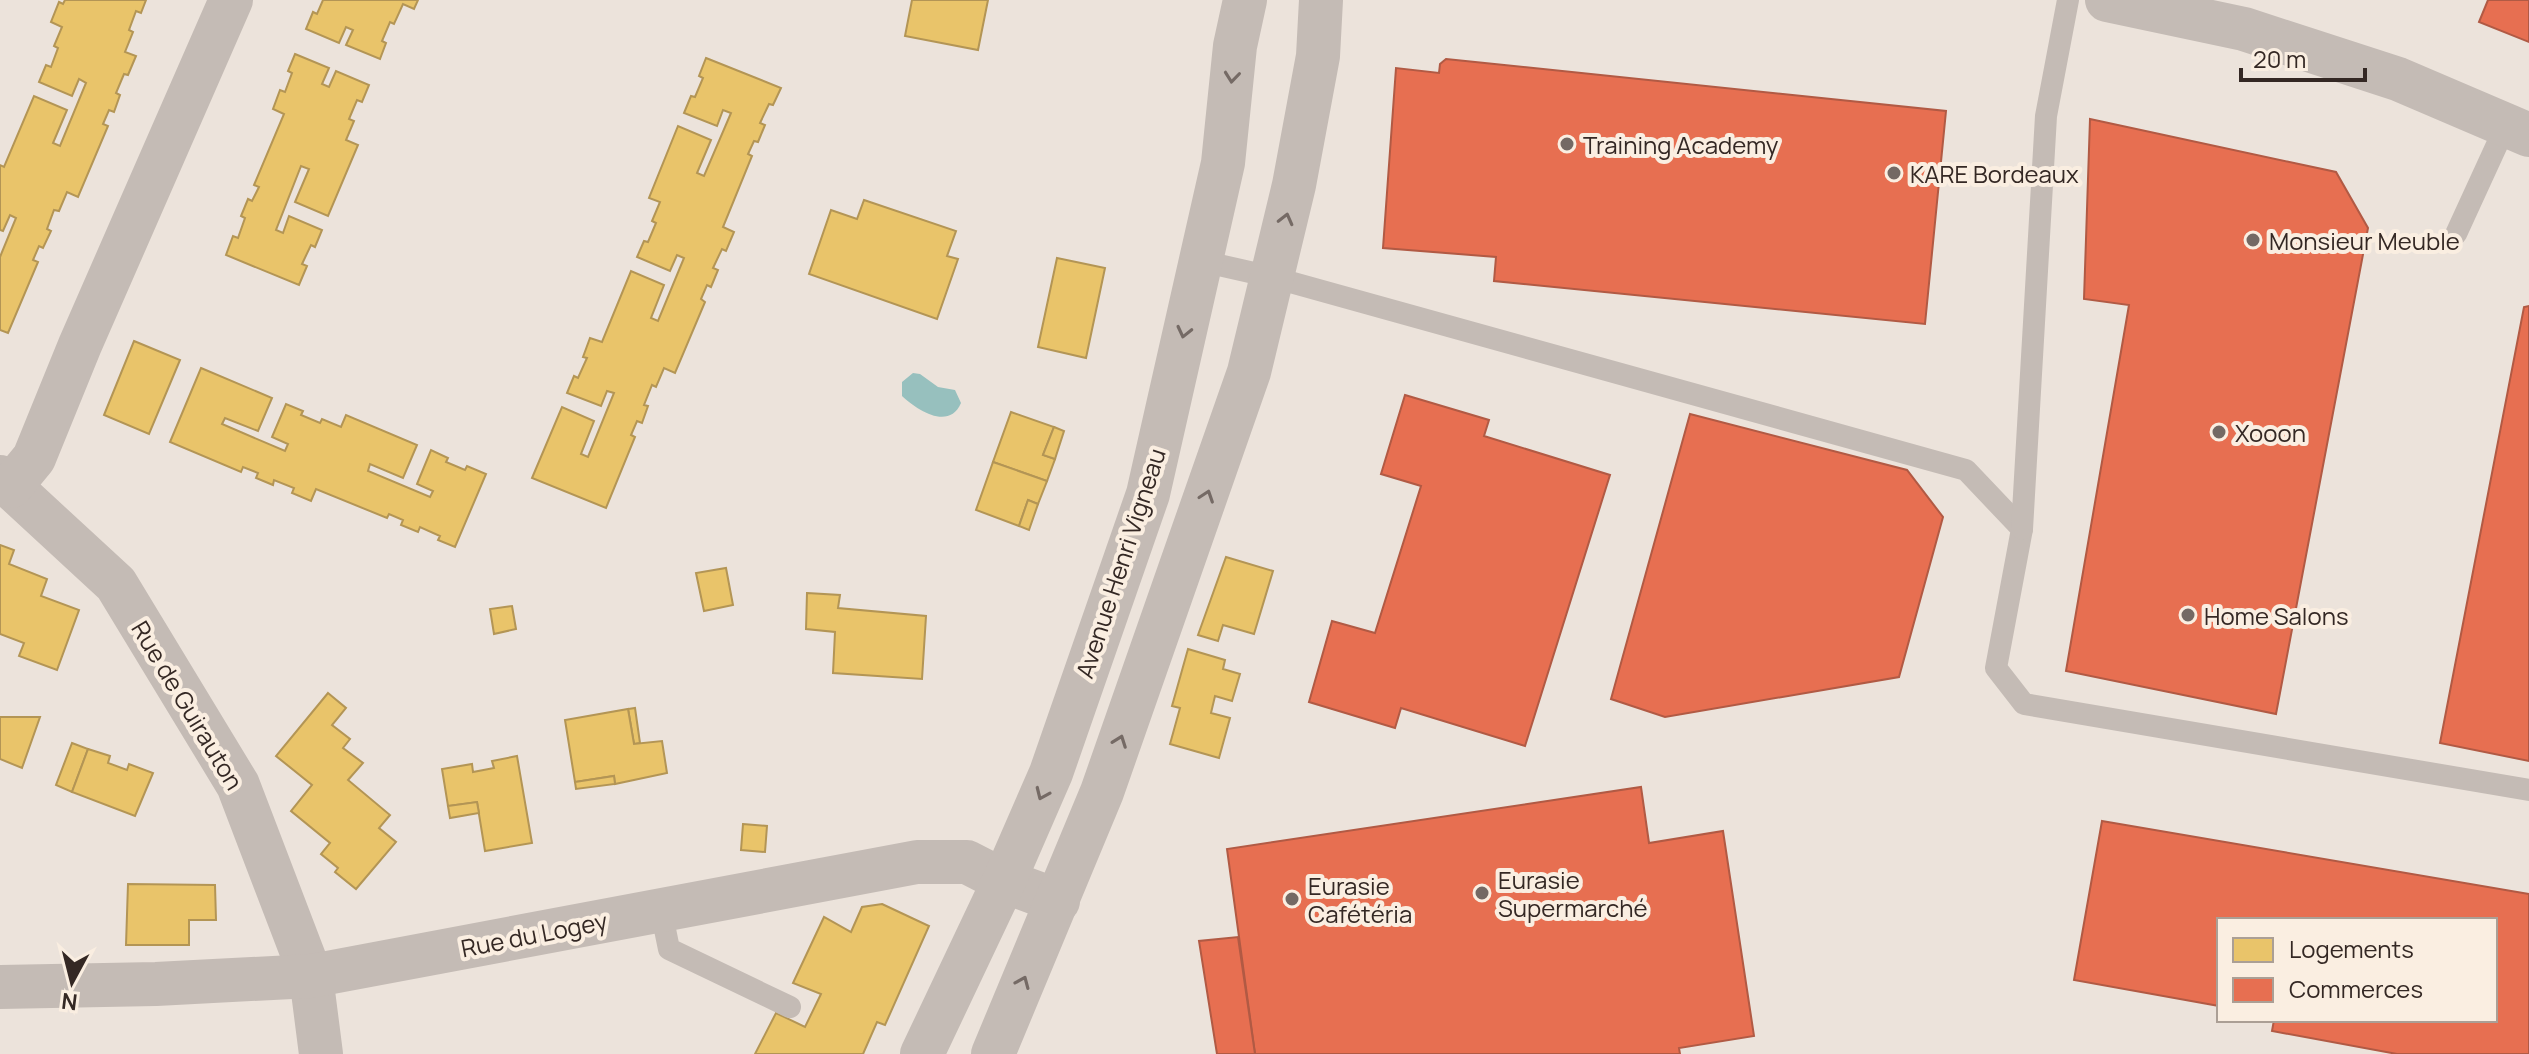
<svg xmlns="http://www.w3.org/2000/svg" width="2529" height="1054" viewBox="0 0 2529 1054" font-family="Manrope,sans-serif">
<rect width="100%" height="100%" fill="#ece3db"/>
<path fill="#97c0be" d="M913,373L920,374L938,387L955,390L961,403C949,431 917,410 902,396V382Z"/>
<g fill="#e9c46a" stroke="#b39555" stroke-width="2">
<polygon points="65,0 146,0 141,13 136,11 129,30 133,32 125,52 136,56 128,75 124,74 116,93 120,95 114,112 109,110 103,124 108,126 78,197 67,192 59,211 54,210 47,229 51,231 43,248 39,246 33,260 38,262 8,333 0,330 0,257 16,218 10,215 3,231 0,230 0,165 4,167 34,96 67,110 53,143 60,146 86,83 79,79 72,96 39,82 46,65 51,67 58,48 54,46 62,27 51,22 59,2 63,4"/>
<polygon points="323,0 418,0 414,9 403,4 394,24 390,22 382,41 386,43 380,59 346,45 353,30 346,27 339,43 306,29 313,12 317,14"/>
<polygon points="912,0 988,0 978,50 905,36"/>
<polygon points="295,54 329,68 322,84 329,87 336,71 369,85 362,102 357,100 349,119 354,121 346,140 358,145 328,216 295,202 309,169 301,166 276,230 283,233 289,216 322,230 315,247 311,245 302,264 307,266 299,285 226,255 233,236 238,238 245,218 241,216 248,199 252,201 259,187 254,185 284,114 273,109 280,90 285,92 292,73 288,71"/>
<polygon points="706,58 781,88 773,105 769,104 760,123 765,125 758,142 754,141 748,154 752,156 723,227 734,232 726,251 722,249 713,268 718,270 711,287 707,285 701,299 705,302 675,373 664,368 656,387 652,385 644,405 648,406 642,423 637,421 631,435 635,437 606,508 532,478 562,407 594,421 581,454 588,457 614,393 607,391 601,406 567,393 574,376 578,378 587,358 583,357 590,338 602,342 631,271 664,285 651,318 658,321 684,258 677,255 670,271 637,257 644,241 648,242 656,223 652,221 660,202 649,198 678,126 711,140 697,173 704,176 731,113 723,110 717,126 684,113 691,96 695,97 703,78 699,76"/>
<polygon points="864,200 956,231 947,256 958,259 937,319 809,274 831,210 857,219"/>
<polygon points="1057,258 1105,268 1086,358 1038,347"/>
<polygon points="134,341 180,360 149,434 104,415"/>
<polygon points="201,368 272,398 258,431 225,418 222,424 285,451 288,444 272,437 286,404 303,411 301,415 320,423 322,419 341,427 346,415 417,445 403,478 370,464 368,471 430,497 433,491 417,484 431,450 448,458 446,462 465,470 467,466 486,474 455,547 438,540 440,536 420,527 418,532 401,525 403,520 389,514 387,518 316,489 311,501 292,493 294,488 274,480 273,485 256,478 258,473 243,467 241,472 170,442"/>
<polygon points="1011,412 1054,427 1043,455 1055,459 1047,481 993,462"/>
<polygon points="1054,427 1064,431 1055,459 1043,455"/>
<polygon points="993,462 1047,481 1038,504 1028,500 1019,526 976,510"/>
<polygon points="1028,500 1038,504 1029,530 1019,526"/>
<polygon points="0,545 14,550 9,564 47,579 41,596 79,610 57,670 19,656 24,643 0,634"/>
<polygon points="1226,557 1273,571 1254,634 1223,625 1218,641 1198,635"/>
<polygon points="726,568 733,605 704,611 696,573"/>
<polygon points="807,593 840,595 838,608 926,616 922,679 833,673 835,632 806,629"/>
<polygon points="512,606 516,629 494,634 490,609"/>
<polygon points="1188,649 1225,660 1223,669 1240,674 1232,701 1215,696 1211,713 1230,718 1219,758 1170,744 1180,708 1172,706"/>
<polygon points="328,693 346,708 332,725 350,739 343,748 363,763 348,780 390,815 379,828 396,842 356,889 335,872 338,868 321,854 330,843 291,811 312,785 276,756"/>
<polygon points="635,708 640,743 634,744 628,709"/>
<polygon points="628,709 634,744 662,741 667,773 615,784 614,776 575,782 565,720"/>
<polygon points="0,717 40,717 22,768 0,759"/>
<polygon points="72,743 88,749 72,792 56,785"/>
<polygon points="88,749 110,756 108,763 127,770 129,764 153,773 135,816 72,792"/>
<polygon points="517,756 532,843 485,851 477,802 448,806 442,769 472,764 473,772 494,768 492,761"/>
<polygon points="614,776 615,784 576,789 575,782"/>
<polygon points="477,802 479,813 450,818 448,806"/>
<polygon points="743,824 767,826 765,852 741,850"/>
<polygon points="128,884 215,885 216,920 189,920 189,945 126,945"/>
<polygon points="882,904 929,926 885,1025 877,1022 863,1054 755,1054 776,1013 805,1027 821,994 793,983 824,917 851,932 862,907"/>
</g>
<g fill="#e76f51" stroke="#b15a44" stroke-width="2">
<polygon points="2488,0 2529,0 2529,42 2479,22"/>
<polygon points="1446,59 1946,111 1925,324 1494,281 1496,257 1383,248 1396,68 1439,73 1440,64"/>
<polygon points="2090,119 2336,172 2368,228 2276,714 2066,671 2129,305 2084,299"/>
<polygon points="2529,306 2529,761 2440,743 2524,307"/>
<polygon points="1405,395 1489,420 1484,436 1610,475 1525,746 1401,708 1395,728 1309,702 1332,621 1375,633 1421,486 1381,474"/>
<polygon points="1690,414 1907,470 1943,517 1899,677 1665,717 1611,699"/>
<polygon points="1641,787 1649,843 1723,831 1754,1036 1679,1048 1680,1054 1255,1054 1227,849"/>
<polygon points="2102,821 2529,894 2529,1054 2397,1054 2272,1031 2274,1020 2495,1020 2495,920 2219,920 2219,1006 2074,980"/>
<polygon points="1238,937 1255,1054 1217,1054 1199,941"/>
</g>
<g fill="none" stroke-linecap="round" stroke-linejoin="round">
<g stroke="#c4bbb5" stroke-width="22">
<polyline points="2456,234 2506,125"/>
<polyline points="1201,261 1272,277 1966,470 2022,529 1996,668 2024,704 2529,790"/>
<polyline points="2022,529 2046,116 2068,0"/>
<polyline points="661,910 669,949 790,1007"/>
</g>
<g stroke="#c4bbb5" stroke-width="44">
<polyline points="2107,0 2244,29 2398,79 2529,135"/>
<polyline points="0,477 116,584 238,785 311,976 321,1054"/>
<polyline points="11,486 34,458 80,345 231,0"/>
<polyline points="0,987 156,984 311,976 917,862 967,862 1004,881 1058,901"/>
</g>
<g stroke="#c4bbb5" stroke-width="44">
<polyline points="922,1054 1004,881 1051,773 1148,494 1223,163 1235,46 1245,0"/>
<polyline points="993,1054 1102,792 1249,372 1294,185 1318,56 1321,0"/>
</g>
</g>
<defs><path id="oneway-chevron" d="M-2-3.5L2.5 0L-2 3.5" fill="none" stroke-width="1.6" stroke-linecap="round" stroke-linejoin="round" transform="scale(2)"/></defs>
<g stroke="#756a65">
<use href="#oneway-chevron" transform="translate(1232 77) rotate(96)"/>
<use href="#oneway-chevron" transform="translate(1286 219) rotate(-76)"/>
<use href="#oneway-chevron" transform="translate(1184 332) rotate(103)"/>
<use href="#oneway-chevron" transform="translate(1207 496) rotate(-71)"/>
<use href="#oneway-chevron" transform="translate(1120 741) rotate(-70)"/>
<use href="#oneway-chevron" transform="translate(1042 794) rotate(114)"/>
<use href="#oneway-chevron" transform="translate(1023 982) rotate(-67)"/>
</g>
<g fill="#746964" stroke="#faeee1" stroke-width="3">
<circle cx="1567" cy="144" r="8"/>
<circle cx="1894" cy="173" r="8"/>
<circle cx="2253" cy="240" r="8"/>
<circle cx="2219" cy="432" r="8"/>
<circle cx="2188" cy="615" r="8"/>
<circle cx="1482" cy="893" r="8"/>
<circle cx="1292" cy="899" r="8"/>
</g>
<g text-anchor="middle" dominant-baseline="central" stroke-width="8" stroke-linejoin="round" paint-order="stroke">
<g font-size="24" fill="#342824" stroke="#faeee1" text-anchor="start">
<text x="1583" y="144">Training Academy</text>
<text x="1910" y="173">KARE Bordeaux</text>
<text x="2269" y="240">Monsieur Meuble</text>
<text x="2235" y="432">Xooon</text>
<text x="2204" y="615">Home Salons</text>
<text x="1498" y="879">Eurasie<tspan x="1498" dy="28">Supermarché</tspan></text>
<text x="1308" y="885">Eurasie<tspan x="1308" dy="28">Cafétéria</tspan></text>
</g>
<g font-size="24" fill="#342824" stroke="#faeee1">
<text transform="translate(1120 563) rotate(-72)">Avenue Henri Vigneau</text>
<text transform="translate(188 705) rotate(59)">Rue de Guirauton</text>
<text transform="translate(534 934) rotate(-11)">Rue du Logey</text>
</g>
</g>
<rect x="2217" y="918" width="280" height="104" fill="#faeee1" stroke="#ab9f95" stroke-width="2"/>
<rect x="2233" y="938" width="40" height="24" fill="#e9c46a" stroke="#ab9f95" stroke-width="2"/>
<text x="2289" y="958" font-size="24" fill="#342824">Logements</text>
<rect x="2233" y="978" width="40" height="24" fill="#e76f51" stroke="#ab9f95" stroke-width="2"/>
<text x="2289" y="998" font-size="24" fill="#342824">Commerces</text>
<g transform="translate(72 982) rotate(187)" stroke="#faeee1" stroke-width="6" paint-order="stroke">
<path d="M0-6L14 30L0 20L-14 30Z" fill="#342824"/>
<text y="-12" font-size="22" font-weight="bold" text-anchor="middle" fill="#342824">N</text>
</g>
<path d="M2241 68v12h124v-12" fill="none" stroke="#342824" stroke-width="4"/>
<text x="2253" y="68" font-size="24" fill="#342824" stroke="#faeee1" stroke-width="6" paint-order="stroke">20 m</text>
</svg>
